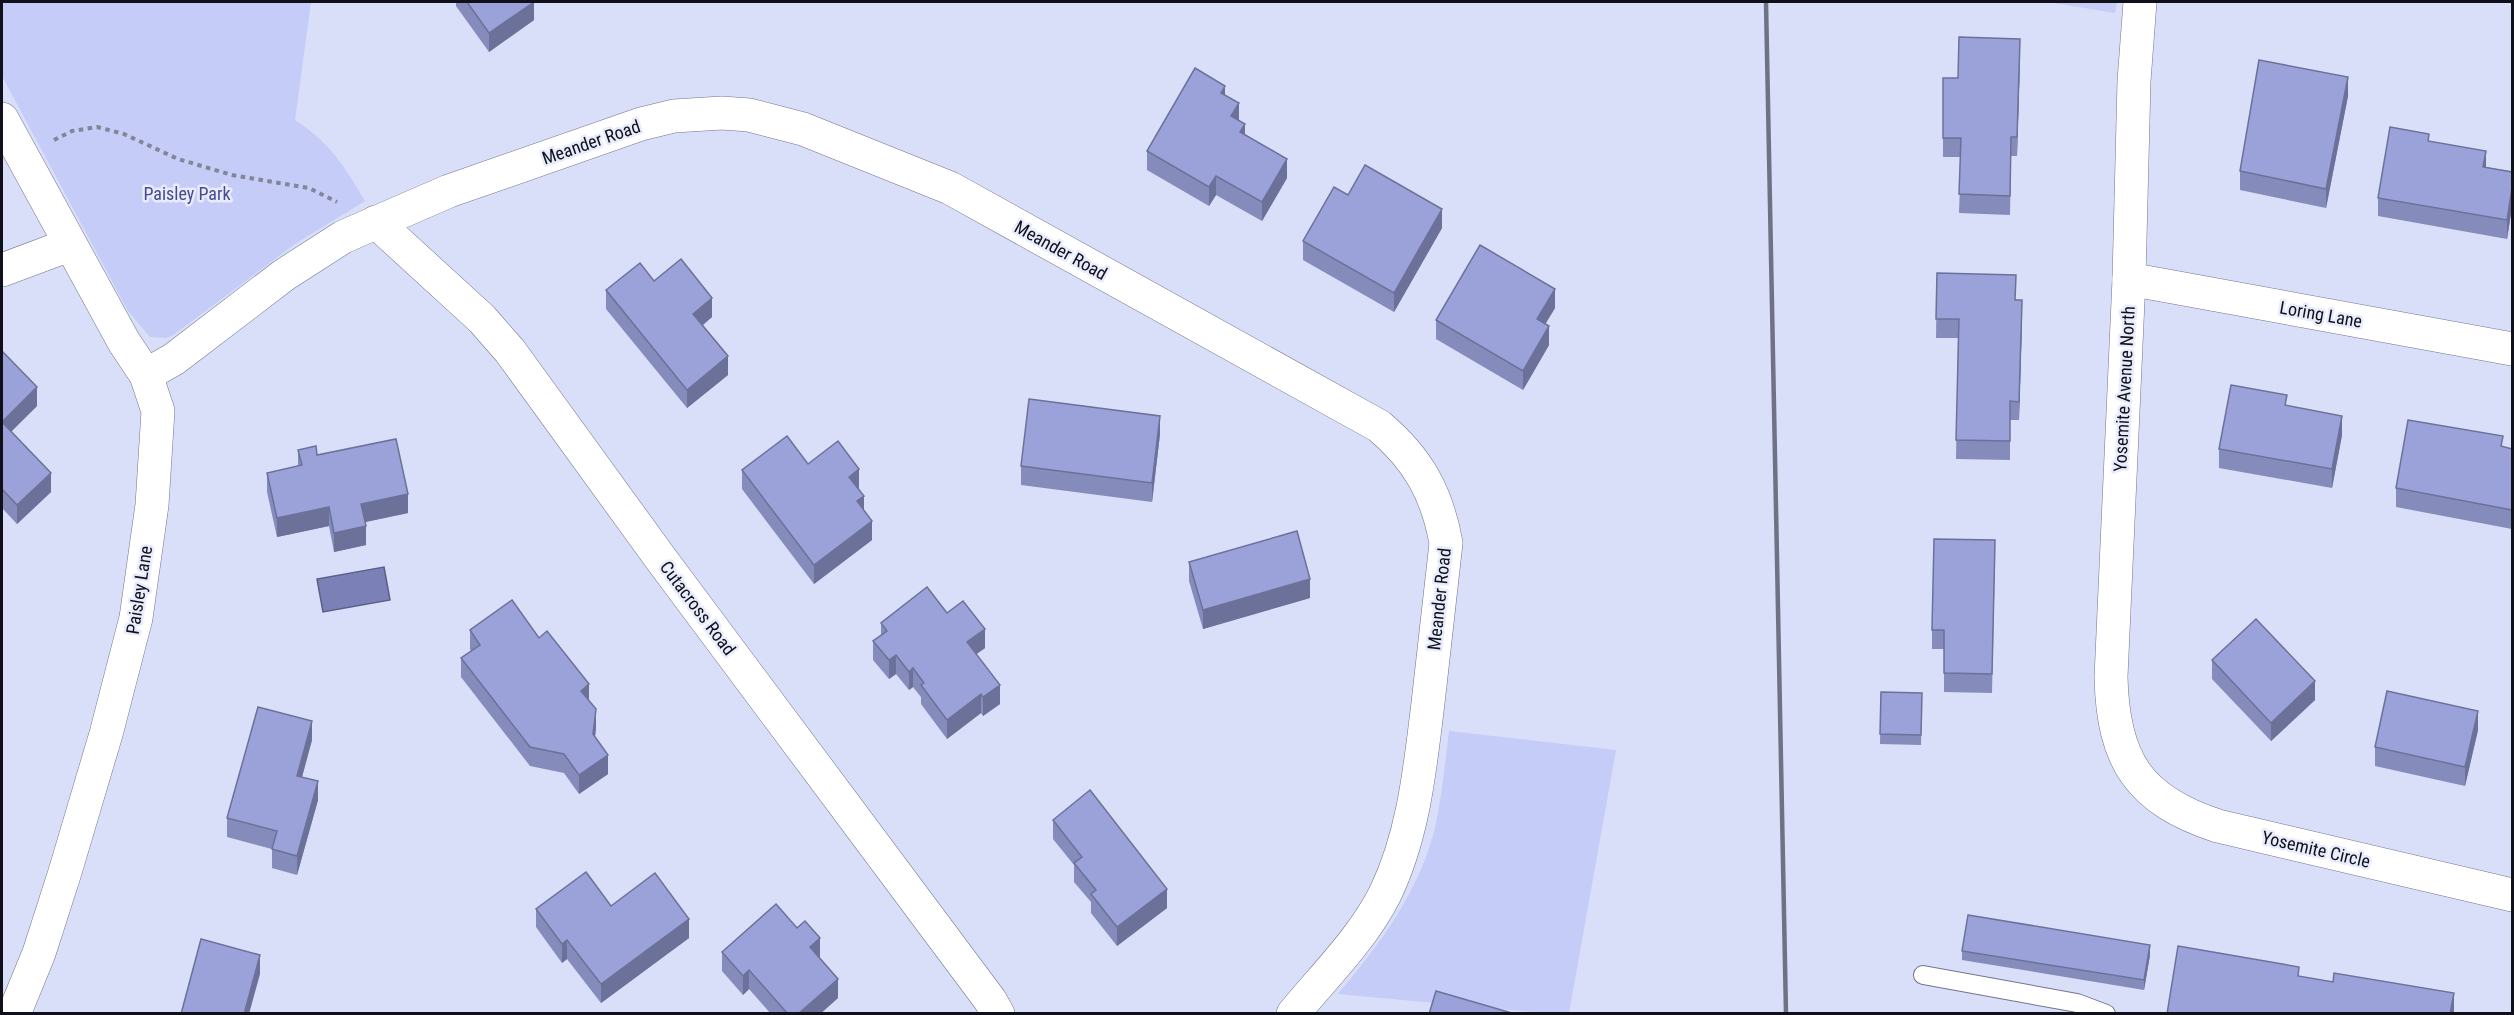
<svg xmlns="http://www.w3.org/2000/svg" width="2514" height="1015" viewBox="0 0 2514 1015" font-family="'Roboto Condensed',sans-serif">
<rect width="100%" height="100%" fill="#d9def9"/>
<g fill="#c5ccf7">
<path d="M2,2H311L295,120C331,144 343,164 365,201L295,244L172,336L166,338L150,337L128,311L2,76Z"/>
<polygon points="2048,2 2117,2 2115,13"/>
<path d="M1449,731L1616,750L1569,1013H1543L1338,994C1380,944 1419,892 1435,828C1442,796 1445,763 1449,731Z"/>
</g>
<polygon fill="#7b81b6" stroke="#5b5f87" stroke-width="1.5" points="384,567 390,600 323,612 317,579"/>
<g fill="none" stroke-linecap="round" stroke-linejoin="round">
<g stroke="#72758e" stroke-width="20">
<polyline id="lane" points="1923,975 2077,1003 2106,1014"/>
</g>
<g stroke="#72758e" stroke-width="34">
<g id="street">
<path d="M2140,2L2134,81L2129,279L2111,677C2113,760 2138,800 2218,826L2512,895"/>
<polyline points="2,119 124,342 146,375 158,411 152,505 136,618 106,734 65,872 39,953 14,1014"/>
<polyline points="376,222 482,319 510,351 661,559 990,1000 998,1014"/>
<polyline points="2,270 69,245"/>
<polyline points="2129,279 2512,349"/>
<path d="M146,375L174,359L284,275L343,237L449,191L641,124L674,116L722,113L749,115L803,129L950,188L1379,426C1418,459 1437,493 1446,543C1440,597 1434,650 1428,703C1420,768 1414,834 1385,894C1363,938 1325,975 1293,1014"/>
</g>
</g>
<polyline stroke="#838699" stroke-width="4" stroke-dasharray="4.5 4.5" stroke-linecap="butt" points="54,140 72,131 97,127 124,134 178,159 232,175 309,188 337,202"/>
<use href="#lane" stroke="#fff" stroke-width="18"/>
<use href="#street" stroke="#fff" stroke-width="33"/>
<polyline stroke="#6f7283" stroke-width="4.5" points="1766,2 1786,1014"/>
</g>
<g fill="#858bbb">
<polygon points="456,2 534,2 534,20 489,52 456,6"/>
<polygon points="2020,58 2017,156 2011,156 2010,215 1959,213 1961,157 1943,157 1943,78 1958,78"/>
<polygon points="1225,95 1239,120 1245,135 1287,178 1262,221 1216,195 1209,206 1147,170 1147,151"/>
<polygon points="2348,96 2326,208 2240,190 2240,171"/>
<polygon points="2429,141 2486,167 2512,172 2512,207 2507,239 2378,216 2378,198"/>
<polygon points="1348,195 1442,228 1394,312 1303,260 1303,241"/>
<polygon points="1937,273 2016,300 2022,319 2019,420 2010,420 2010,460 1956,459 1958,338 1936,338"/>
<polygon points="654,281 712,317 703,325 728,375 687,408 606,309 606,290"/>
<polygon points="1555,308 1545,324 1549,345 1523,390 1436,339 1436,320"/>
<polygon points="2,353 37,406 11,431 51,492 17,524 2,508"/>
<polygon points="2287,406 2342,435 2332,488 2219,468 2219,449"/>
<polygon points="1160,434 1152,502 1021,485 1021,466"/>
<polygon points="2503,447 2512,448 2512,529 2396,507 2396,488"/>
<polygon points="298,450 317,455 408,513 365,522 366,545 334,552 329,526 277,537 267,492 267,473 298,466"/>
<polygon points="808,464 859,488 858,489 872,540 814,584 742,489 742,470"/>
<polygon points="1995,559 1992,693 1944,692 1944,649 1932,649 1932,630"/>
<polygon points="1189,562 1310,598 1203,629 1189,581"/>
<polygon points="947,613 985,648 976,654 1000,704 983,716 981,713 947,739 921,704 921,697 913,687 909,690 896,674 889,679 873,660 873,641 881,635 881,623"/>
<polygon points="470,630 539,638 589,700 596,728 595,737 608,774 579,794 564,773 530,766 461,677 461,658 471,651 470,649"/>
<polygon points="2212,660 2315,700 2271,741 2212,679"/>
<polygon points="1881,692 1922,693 1921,745 1880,744"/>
<polygon points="2478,730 2465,786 2375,766 2375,747"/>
<polygon points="312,740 302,777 318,800 297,875 272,868 272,849 227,837 227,818"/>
<polygon points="1053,820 1167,908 1117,946 1091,913 1091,902 1074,882 1074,865 1053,839"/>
<polygon points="611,906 689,938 601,1003 567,959 562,963 536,927 536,909"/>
<polygon points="1962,951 2150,955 2144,990 1962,960"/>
<polygon points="722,952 820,957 819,958 838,998 820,1014 771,1014 749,989 743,995 722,971"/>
</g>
<g fill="#6c7199">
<polygon points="534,2 534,20 489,52 489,33"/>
<polygon points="2020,39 2020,58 2017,156 2017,137"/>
<polygon points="2348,77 2348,96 2326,208 2326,189"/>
<polygon points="1225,86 1225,105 1221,93"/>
<polygon points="1239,103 1239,122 1231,116"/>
<polygon points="1245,124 1245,143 1240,132"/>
<polygon points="2486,151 2486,170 2483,167"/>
<polygon points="1287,159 1287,178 1262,221 1262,202"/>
<polygon points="1216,176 1216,195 1209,206 1209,187"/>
<polygon points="2512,188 2512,207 2507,239 2507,220"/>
<polygon points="1442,209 1442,228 1394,312 1394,293"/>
<polygon points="1555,289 1555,308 1537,338 1537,319"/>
<polygon points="712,298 712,317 693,333 693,314"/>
<polygon points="2022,300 2022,319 2019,420 2019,402"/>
<polygon points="1549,326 1549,345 1523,390 1523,371"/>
<polygon points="728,356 728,375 687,408 687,390"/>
<polygon points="37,387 37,406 2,441 2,422"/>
<polygon points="1160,416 1160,434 1152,502 1152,483"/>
<polygon points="2342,416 2342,435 2332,488 2332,469"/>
<polygon points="859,469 859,488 849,496 849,477"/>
<polygon points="51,473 51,492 17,524 17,505"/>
<polygon points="408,494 408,513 361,523 361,504"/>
<polygon points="864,496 864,515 857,501"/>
<polygon points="329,507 329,526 277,537 277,518"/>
<polygon points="872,521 872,540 814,584 814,565"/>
<polygon points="366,526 366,545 334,552 334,533"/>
<polygon points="1310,579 1310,598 1203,629 1203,610"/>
<polygon points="985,629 985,648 967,661 967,642"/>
<polygon points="896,655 896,674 889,679 889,660"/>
<polygon points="913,668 913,687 909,690 909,672"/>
<polygon points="2315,681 2315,700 2271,741 2271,723"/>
<polygon points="589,684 589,703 581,691"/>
<polygon points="1000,685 1000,704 983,716 983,697"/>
<polygon points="981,694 981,713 947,739 947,720"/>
<polygon points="596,709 596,728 593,753 593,734"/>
<polygon points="2478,711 2478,730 2465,786 2465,767"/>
<polygon points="312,721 312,740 297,795 297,776"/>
<polygon points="608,755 608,774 579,794 579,775"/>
<polygon points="318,781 318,800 297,875 297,856"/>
<polygon points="1167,889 1167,908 1117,946 1117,927"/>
<polygon points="689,919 689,938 601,1003 601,984"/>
<polygon points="820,938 820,957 810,966 810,947"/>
<polygon points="567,940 567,959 562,963 562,944"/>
<polygon points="2150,945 2150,955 2144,990 2144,980"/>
<polygon points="260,955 260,974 249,1014 244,1014"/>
<polygon points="749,970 749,989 743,995 743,976"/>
<polygon points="838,979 838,998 820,1014 798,1014"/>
<polygon points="2454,993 2454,1014 2450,1014"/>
</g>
<g fill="#9ba2da" stroke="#6c7199" stroke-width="1.5">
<polygon points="467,2 534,2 489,33"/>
<polygon points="1959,37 2020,39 2017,137 2011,137 2010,196 1959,194 1961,138 1943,138 1943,78 1958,78"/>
<polygon points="2259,60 2348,77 2326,189 2240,171"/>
<polygon points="1195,68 1225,86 1221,93 1239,103 1231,116 1245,124 1240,132 1287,159 1262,202 1216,176 1209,187 1147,151"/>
<polygon points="2390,127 2429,134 2428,141 2486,151 2483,167 2512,172 2512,188 2507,220 2378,198"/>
<polygon points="1365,165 1442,209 1394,293 1303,241 1334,187 1348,195"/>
<polygon points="1480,245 1555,289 1537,319 1549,326 1523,371 1436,320"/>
<polygon points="681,259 712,298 693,314 728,356 687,390 606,290 640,263 654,281"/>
<polygon points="1937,273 2016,275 2015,300 2022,300 2019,402 2010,401 2010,441 1956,440 1959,319 1936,319"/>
<polygon points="3,352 37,387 2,422 51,473 17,505 2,489 2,353"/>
<polygon points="2231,385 2287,395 2285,405 2342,416 2332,469 2219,449"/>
<polygon points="1029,399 1160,416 1152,483 1021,466"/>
<polygon points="2408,420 2503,436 2501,446 2512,449 2512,510 2396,488"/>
<polygon points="787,436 808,464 838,441 859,469 849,477 864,496 857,501 872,521 814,565 742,470"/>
<polygon points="396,439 408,494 361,504 366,526 334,533 329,507 277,518 267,473 302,465 298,450 316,446 317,455"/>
<polygon points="1297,531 1310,579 1203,610 1189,562"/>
<polygon points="1934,539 1995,540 1992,674 1944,673 1944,630 1932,630"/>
<polygon points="927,587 947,613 963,601 985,629 967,642 1000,685 983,697 981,694 947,720 921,685 924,683 913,668 909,672 896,655 889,660 873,641 887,631 881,623"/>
<polygon points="512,600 539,638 547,631 589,684 581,691 596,709 593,734 608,755 579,775 564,754 530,747 461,658 480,645 470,630"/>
<polygon points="2256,619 2315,681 2271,723 2212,660"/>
<polygon points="2387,691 2478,711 2465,767 2375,747"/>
<polygon points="1881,692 1922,693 1921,735 1880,734"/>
<polygon points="258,707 312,721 297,776 318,781 297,856 272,849 277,831 227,818"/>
<polygon points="1090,790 1167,889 1117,927 1091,894 1096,890 1074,863 1082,857 1053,820"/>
<polygon points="586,872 611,906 655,873 689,919 601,984 567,940 562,944 536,909"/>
<polygon points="776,904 797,928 805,921 820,938 810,947 838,979 798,1014 788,1014 749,970 743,976 722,952"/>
<polygon points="1968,915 2150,945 2144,980 1962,951"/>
<polygon points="201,939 260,955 244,1014 181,1014"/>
<polygon points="2178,946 2299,967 2298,976 2333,982 2334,973 2454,993 2450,1014 2167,1014"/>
<polygon points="1436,991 1512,1013 1512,1014 1429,1014"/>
</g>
<g text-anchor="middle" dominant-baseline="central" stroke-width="5" stroke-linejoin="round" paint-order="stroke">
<g font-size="18" fill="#0f1019" stroke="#e9ecfc">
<text transform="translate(591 142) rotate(-19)">Meander Road</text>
<text transform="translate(1061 250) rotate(29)">Meander Road</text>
<text transform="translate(2321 314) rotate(10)">Loring Lane</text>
<text transform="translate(2124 389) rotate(-87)">Yosemite Avenue North</text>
<text transform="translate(139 590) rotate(-81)">Paisley Lane</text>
<text transform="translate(1439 599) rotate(-84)">Meander Road</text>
<text transform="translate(698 608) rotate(53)">Cutacross Road</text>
<text transform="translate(2316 849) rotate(13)">Yosemite Circle</text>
</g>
<g font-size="18" fill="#46498e" stroke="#e9ecfc">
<text x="187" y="193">Paisley Park</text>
</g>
</g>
<rect width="2514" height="1015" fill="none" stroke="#0f1019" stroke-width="6"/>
</svg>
